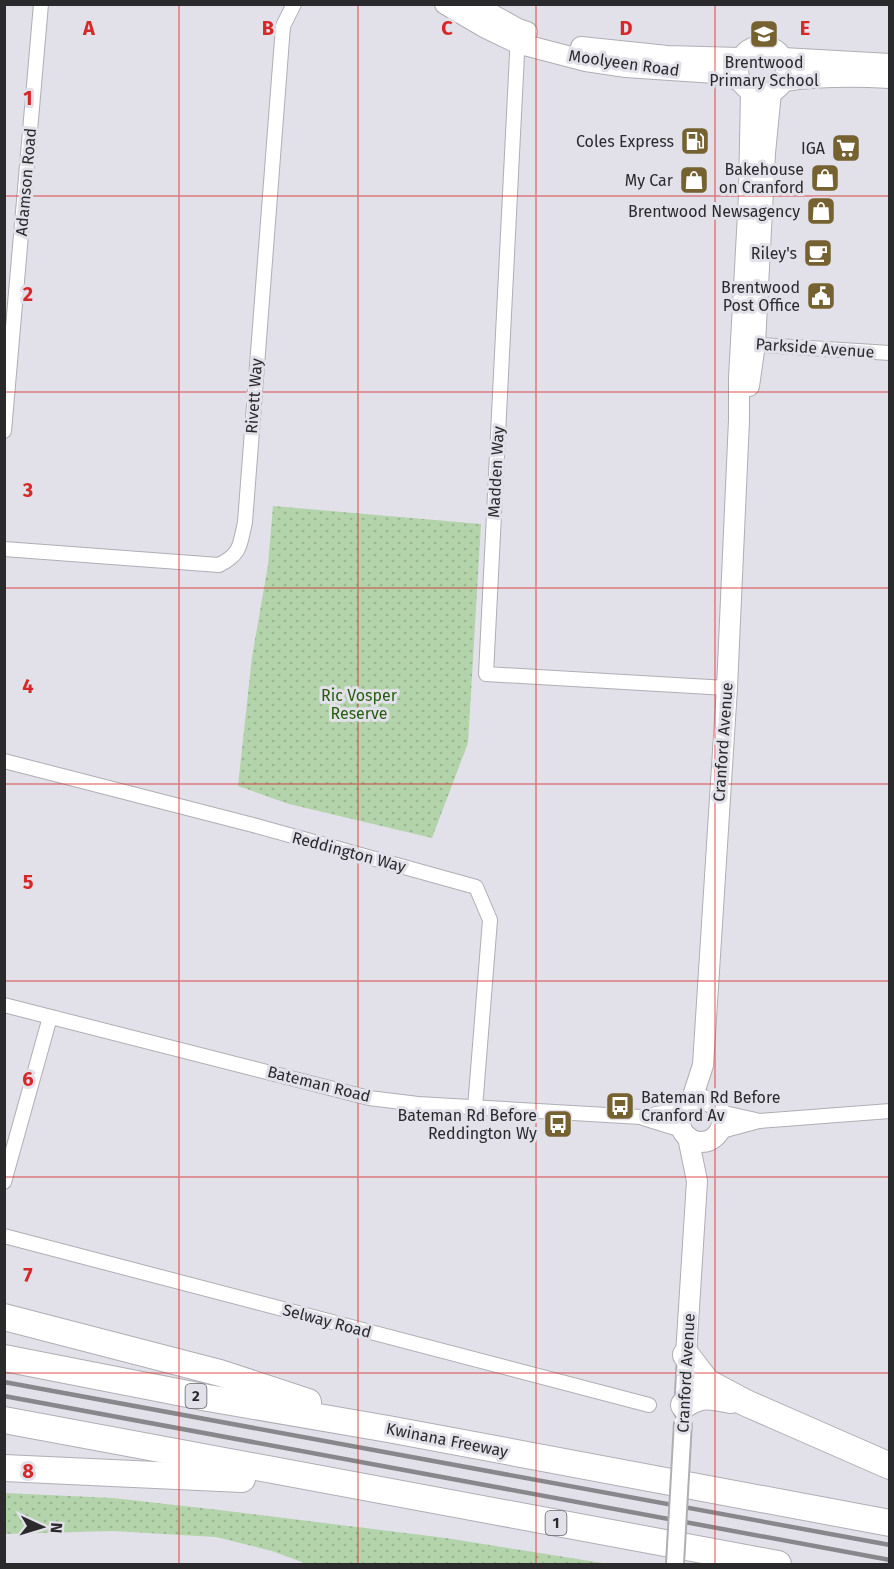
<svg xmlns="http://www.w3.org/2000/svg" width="894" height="1569" viewBox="0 0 894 1569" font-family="'Fira Sans',sans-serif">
<defs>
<pattern id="grass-dots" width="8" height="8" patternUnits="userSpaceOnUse" patternTransform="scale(1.5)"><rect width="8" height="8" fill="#b3d3aa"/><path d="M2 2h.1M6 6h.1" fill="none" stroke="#9ab592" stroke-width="1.8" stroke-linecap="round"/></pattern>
</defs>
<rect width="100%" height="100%" fill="#e2e1e9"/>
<g fill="url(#grass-dots)">
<polygon points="273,506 481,524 468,743 432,838 289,804 238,786 252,657 268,565"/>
<polygon points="5,1493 113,1498 219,1510 446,1538 609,1564 307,1564 272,1551 216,1537 113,1531 5,1534"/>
</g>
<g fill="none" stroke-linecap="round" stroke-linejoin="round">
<g stroke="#aeaeb5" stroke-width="16">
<g id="minor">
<polyline points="518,34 486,674 727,688"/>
<polyline points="746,344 890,353"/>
<polyline points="4,431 41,4"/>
<path d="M4,549L219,565C241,554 240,545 245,522L283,26L294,4"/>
<polyline points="4,761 253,825 476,887 490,920 475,1108"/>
<polyline points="4,1005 369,1098 418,1104 641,1117 683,1109"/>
<polyline points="720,1112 756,1120"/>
<polyline points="643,1118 682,1130"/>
<polyline points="718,1132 759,1121 890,1111"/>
<polyline points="4,1182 50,1017"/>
<polyline points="4,1236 649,1405"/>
</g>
</g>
<g stroke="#aeaeb5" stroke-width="20">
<polyline id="tertiary" points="683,1412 686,1355"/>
</g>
<g stroke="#aeaeb5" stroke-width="22">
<g id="secondary">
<polyline points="445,4 484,27 517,43 586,61 626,67 715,73 741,81"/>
<polyline points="473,4 518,29 527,32"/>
<circle cx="762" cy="70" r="24"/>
<polyline points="581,47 667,56 741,58"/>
<polyline points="783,58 890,64"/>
<path d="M784,81C819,76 853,76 890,78"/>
<polyline points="749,386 755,344 765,153 771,92"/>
<circle cx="701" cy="1121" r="21"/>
<polyline points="691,1102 703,1065 727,688 739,420 739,378 749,195 751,91"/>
<polyline points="686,1355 697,1181 688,1137"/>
</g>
</g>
<g stroke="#aeaeb5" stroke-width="28">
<g id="motorway">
<polyline points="4,1317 220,1373 308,1402"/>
<polyline points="686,1355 706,1381 714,1386 746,1403 890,1466"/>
<polyline points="4,1358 208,1398 388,1429 890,1523"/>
<path d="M684,1405C701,1393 711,1396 731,1400"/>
<polyline points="4,1420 778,1564"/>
<polyline points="4,1468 242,1479"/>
</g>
</g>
<use href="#minor" stroke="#fff" stroke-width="14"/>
<use href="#tertiary" stroke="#fff" stroke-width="16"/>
<use href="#secondary" stroke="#fff" stroke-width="20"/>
<use href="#motorway" stroke="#fff" stroke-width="26"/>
<g stroke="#88878c" stroke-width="4.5">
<polyline points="4,1382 890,1545"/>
<polyline points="4,1396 890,1560"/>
</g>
<g stroke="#aeaeb5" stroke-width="20" stroke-linecap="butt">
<polyline id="tertiary-bridge" points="675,1564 683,1422"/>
</g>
<use href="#tertiary-bridge" stroke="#fff" stroke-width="16"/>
</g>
<path fill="none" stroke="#d62828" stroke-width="1.5" stroke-opacity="0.55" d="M179,4V1564M358,4V1564M536,4V1564M715,4V1564M4,196H890M4,392H890M4,588H890M4,784H890M4,981H890M4,1177H890M4,1373H890"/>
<defs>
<g id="school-square" transform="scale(1.5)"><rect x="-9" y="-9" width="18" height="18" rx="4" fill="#766231" stroke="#e2e1e9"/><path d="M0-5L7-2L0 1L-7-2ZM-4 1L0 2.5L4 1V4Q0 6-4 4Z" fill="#fff"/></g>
<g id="fuel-square" transform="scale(1.5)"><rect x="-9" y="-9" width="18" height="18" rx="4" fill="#766231" stroke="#e2e1e9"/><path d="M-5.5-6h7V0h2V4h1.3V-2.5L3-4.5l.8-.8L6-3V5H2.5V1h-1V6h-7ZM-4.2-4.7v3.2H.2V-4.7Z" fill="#fff"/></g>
<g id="supermarket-square" transform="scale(1.5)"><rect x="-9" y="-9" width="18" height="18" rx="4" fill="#766231" stroke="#e2e1e9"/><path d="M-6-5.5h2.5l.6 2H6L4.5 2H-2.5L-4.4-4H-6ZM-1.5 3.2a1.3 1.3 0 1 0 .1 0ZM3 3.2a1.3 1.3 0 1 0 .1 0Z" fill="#fff"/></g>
<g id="shop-square" transform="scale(1.5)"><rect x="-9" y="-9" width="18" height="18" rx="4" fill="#766231" stroke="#e2e1e9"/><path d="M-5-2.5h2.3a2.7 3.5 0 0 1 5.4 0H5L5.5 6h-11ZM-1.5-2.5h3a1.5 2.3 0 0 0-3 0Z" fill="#fff"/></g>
<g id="cafe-square" transform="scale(1.5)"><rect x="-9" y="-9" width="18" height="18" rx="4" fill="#766231" stroke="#e2e1e9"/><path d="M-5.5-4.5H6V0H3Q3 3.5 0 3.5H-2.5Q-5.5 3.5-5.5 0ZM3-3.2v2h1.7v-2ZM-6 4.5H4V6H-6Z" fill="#fff"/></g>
<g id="civic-square" transform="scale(1.5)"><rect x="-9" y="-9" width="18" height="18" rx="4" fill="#766231" stroke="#e2e1e9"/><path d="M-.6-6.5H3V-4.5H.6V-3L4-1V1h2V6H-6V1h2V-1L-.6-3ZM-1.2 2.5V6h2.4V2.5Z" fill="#fff"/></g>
<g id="bus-square" transform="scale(1.5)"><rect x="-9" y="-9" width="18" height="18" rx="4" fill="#766231" stroke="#e2e1e9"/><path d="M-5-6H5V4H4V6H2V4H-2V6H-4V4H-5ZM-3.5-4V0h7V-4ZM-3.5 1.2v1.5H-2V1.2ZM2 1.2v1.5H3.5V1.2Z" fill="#fff"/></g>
</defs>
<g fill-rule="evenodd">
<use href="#school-square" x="764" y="34"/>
<use href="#fuel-square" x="695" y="141"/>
<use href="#supermarket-square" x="846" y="148"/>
<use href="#shop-square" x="825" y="178"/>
<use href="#shop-square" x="694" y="180"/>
<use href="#shop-square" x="821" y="211"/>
<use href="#cafe-square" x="818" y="253"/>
<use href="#civic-square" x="821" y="296"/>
<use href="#bus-square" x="620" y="1106"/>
<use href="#bus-square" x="558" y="1124"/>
</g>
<g text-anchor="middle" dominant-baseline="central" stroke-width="6" stroke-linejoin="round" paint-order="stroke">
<g fill="#e2e1e9" stroke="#616065" stroke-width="1.5">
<rect x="185.5" y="1384" width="21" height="24" rx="4.5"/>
<rect x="545.5" y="1511" width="21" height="24" rx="4.5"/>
</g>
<g font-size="15" font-weight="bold" fill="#2a292c">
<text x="196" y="1396">2</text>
<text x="556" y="1523">1</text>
</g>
<g font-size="16" fill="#2a292c" stroke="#e2e1e9" text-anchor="end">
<text x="764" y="62" text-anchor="middle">Brentwood<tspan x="764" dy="18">Primary School</tspan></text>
<text x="674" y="141">Coles Express</text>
<text x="825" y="148">IGA</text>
<text x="804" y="169">Bakehouse<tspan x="804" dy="18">on Cranford</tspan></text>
<text x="673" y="180">My Car</text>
<text x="800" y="211">Brentwood Newsagency</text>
<text x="797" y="253">Riley's</text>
<text x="800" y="287">Brentwood<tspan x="800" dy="18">Post Office</tspan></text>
<text x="641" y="1097" text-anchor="start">Bateman Rd Before<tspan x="641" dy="18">Cranford Av</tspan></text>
<text x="537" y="1115">Bateman Rd Before<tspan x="537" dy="18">Reddington Wy</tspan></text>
</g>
<g font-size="16" fill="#2a292c" stroke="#e2e1e9">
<text transform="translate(624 63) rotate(8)">Moolyeen Road</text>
<text transform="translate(26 182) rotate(-85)">Adamson Road</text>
<text transform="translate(815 348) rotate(4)">Parkside Avenue</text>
<text transform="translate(254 396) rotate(-86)">Rivett Way</text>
<text transform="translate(496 472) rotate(-87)">Madden Way</text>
<text transform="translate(723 742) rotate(-86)">Cranford Avenue</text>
<text transform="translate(349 852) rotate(15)">Reddington Way</text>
<text transform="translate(319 1084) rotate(14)">Bateman Road</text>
<text transform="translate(327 1321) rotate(15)">Selway Road</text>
<text transform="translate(686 1373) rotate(-87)">Cranford Avenue</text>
<text transform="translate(447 1440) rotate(11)">Kwinana Freeway</text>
</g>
<g font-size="16" fill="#255c0e" stroke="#e2e1e9">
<text x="359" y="695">Ric Vosper<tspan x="359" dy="18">Reserve</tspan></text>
</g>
</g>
<g font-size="20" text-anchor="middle" font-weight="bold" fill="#d62828" stroke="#e2e1e9" stroke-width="6" stroke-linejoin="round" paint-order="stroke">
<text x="89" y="35">A</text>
<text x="268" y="35">B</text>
<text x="447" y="35">C</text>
<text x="626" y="35">D</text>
<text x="805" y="35">E</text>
<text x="28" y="105">1</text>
<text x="28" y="301">2</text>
<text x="28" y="497">3</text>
<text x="28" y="693">4</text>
<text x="28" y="889">5</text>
<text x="28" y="1086">6</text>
<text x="28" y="1282">7</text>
<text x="28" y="1478">8</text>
</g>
<rect width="894" height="1569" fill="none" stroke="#2a292c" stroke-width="12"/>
<g transform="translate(42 1527) rotate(94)" stroke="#e2e1e9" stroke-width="4.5" paint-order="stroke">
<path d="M0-4.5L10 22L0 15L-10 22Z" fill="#2a292c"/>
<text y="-9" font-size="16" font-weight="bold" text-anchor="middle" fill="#2a292c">N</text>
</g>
</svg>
